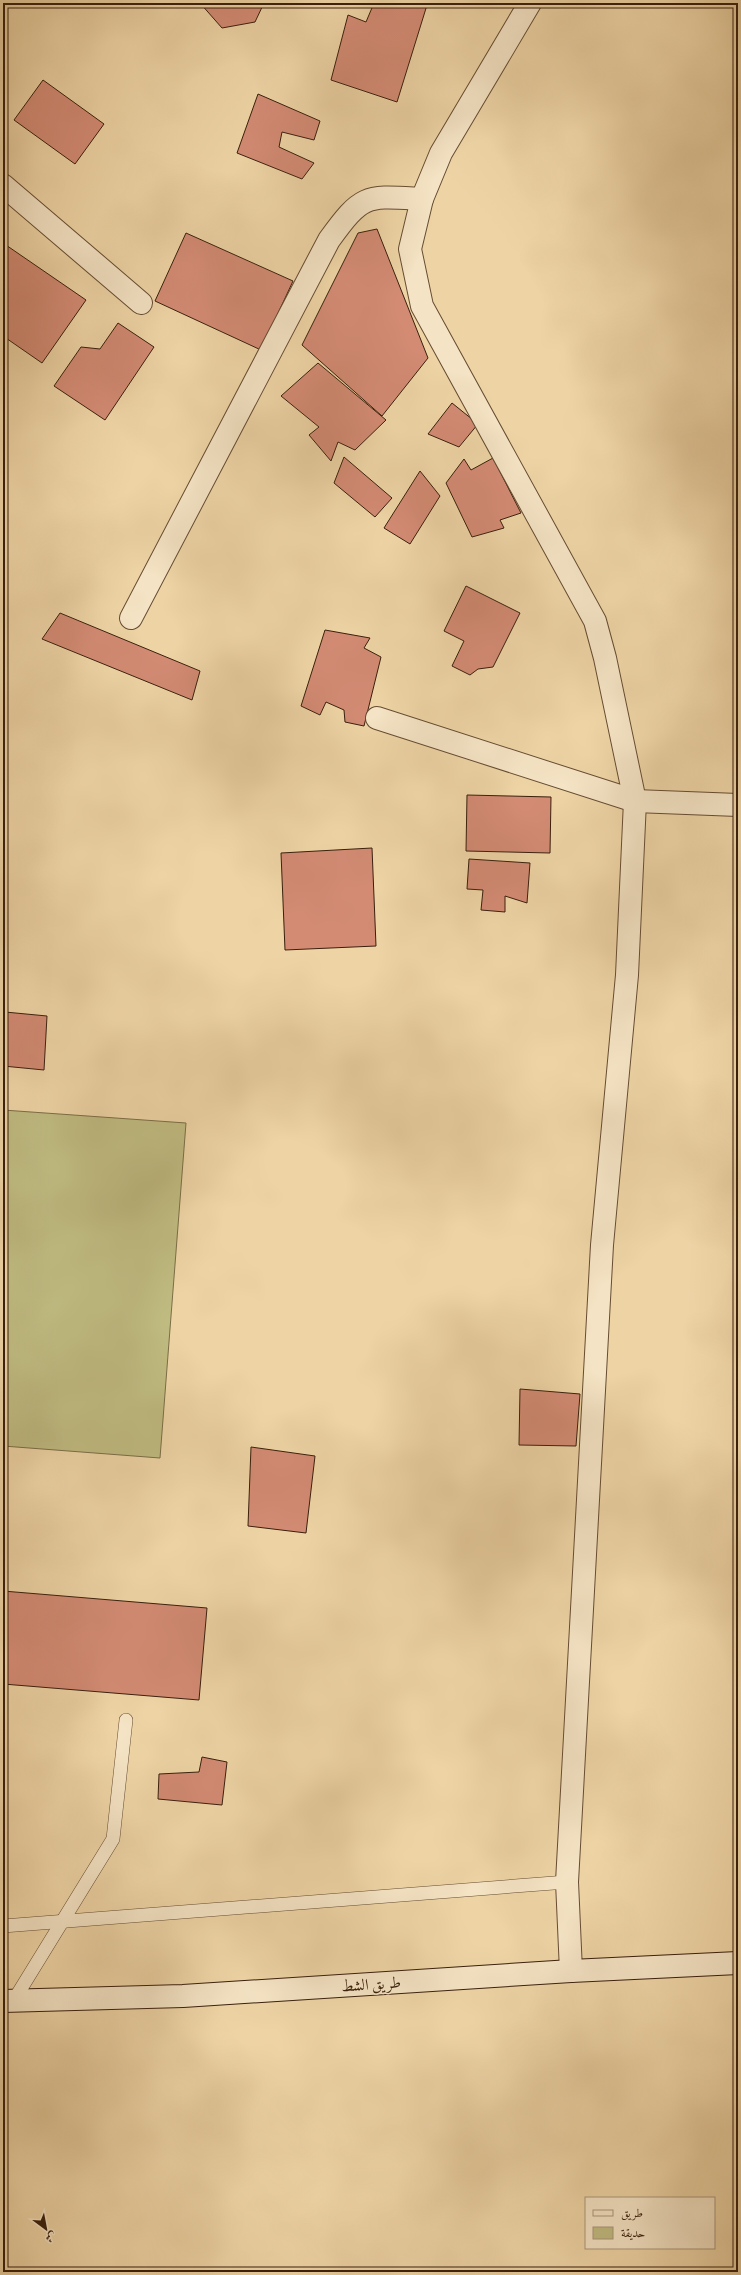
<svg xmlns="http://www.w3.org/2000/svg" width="741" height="2275" viewBox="0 0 741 2275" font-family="'EB Garamond',Amiri,serif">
<rect width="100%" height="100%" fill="#eed4a5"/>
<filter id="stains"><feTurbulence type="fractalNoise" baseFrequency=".005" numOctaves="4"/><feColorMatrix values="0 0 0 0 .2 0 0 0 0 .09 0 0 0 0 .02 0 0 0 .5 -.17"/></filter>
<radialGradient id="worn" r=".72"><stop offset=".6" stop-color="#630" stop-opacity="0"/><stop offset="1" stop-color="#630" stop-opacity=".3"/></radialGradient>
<polygon fill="#bfbb81" stroke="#7c6d46" points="3,1110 186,1123 160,1458 3,1446"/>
<g fill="#d38b74" stroke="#391f0c">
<polygon points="200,3 264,3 255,22 222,28"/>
<polygon points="374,3 423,3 427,5 397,102 331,80 348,15 366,22"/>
<polygon points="43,80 104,124 75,164 14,120"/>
<polygon points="258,94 320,121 314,140 282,132 279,147 314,163 302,179 237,153"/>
<polygon points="377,229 428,358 382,416 302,345 358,233"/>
<polygon points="186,233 293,281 261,350 155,301"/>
<polygon points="3,243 86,300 42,363 3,336"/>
<polygon points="118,323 154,347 105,420 54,386 81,347 100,349"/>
<polygon points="318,363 386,420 355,450 338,442 331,461 309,435 319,427 281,396"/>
<polygon points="452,403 478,424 459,447 428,434"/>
<polygon points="344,457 392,498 375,517 334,483"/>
<polygon points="493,458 521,513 500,520 504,528 472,537 446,483 464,459 471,470"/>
<polygon points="420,471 440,496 410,544 384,528"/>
<polygon points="466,586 520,613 493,667 478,669 470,675 452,666 464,641 444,631"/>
<polygon points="60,613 200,671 192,700 42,639"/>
<polygon points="325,630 370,638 364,648 381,657 364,726 345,722 344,710 326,702 320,715 301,706"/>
<polygon points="467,795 551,797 550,853 466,851"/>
<polygon points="372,848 376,946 285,950 281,853"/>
<polygon points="469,859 530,863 527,903 505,896 505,912 481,910 483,890 467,889"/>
<polygon points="3,999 6,1000 5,1012 47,1016 44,1070 3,1066"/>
<polygon points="520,1389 580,1394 576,1446 519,1445"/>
<polygon points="251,1447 315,1456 306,1533 248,1526"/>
<polygon points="3,1591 207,1608 199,1700 3,1684"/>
<polygon points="202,1757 227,1762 222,1805 158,1799 159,1774 199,1772"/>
</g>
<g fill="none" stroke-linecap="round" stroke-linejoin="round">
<g stroke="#664c32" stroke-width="14">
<g id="lane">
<polyline points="3,1926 567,1882"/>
<polyline points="14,2000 113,1839 126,1720"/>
</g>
</g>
<g stroke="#664c32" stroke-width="24">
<g id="street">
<polyline points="530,3 441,153 422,199 410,249 422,306 595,621 605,658 635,801 627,975 602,1245 567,1882 571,1971"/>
<polyline points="3,185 141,303"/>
<path d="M131,618L329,240C363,193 366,196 422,199"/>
<polyline points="377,718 635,801 738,805"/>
</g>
</g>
<g stroke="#391f0c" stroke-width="24">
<polyline id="secondary" points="3,2001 183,1996 571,1971 738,1963"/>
</g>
<use href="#lane" stroke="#f4e3c4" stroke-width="13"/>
<use href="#street" stroke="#f4e3c4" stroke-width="22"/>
<use href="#secondary" stroke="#f4e3c4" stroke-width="22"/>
</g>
<g text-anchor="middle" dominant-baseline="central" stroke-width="3" stroke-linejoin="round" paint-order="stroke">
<g font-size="16" fill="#391f0c" stroke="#f4e3c4">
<text transform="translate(371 1984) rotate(-4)">طريق الشط</text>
</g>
</g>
<rect width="741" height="2275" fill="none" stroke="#eed4a5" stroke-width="16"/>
<rect x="4" y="4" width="733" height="2267" fill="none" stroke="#391f0c" stroke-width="2"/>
<rect x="8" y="8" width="725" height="2259" fill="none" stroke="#391f0c"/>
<rect x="585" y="2197" width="130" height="52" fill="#f4e3c4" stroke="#a9957a"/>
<rect x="593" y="2210" width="20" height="6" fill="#f4e3c4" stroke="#a9957a"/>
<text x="621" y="2217" font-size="12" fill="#391f0c">طريق</text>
<rect x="593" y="2227" width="20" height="12" fill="#bfbb81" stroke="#a9957a"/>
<text x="621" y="2237" font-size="12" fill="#391f0c">حديقة</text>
<g transform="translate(46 2229) rotate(148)" stroke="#f4e3c4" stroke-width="3" paint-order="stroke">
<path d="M0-3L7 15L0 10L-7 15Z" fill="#391f0c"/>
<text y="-6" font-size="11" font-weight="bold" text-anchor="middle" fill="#391f0c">ش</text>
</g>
<rect width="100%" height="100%" filter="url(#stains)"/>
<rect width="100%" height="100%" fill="url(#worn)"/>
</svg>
